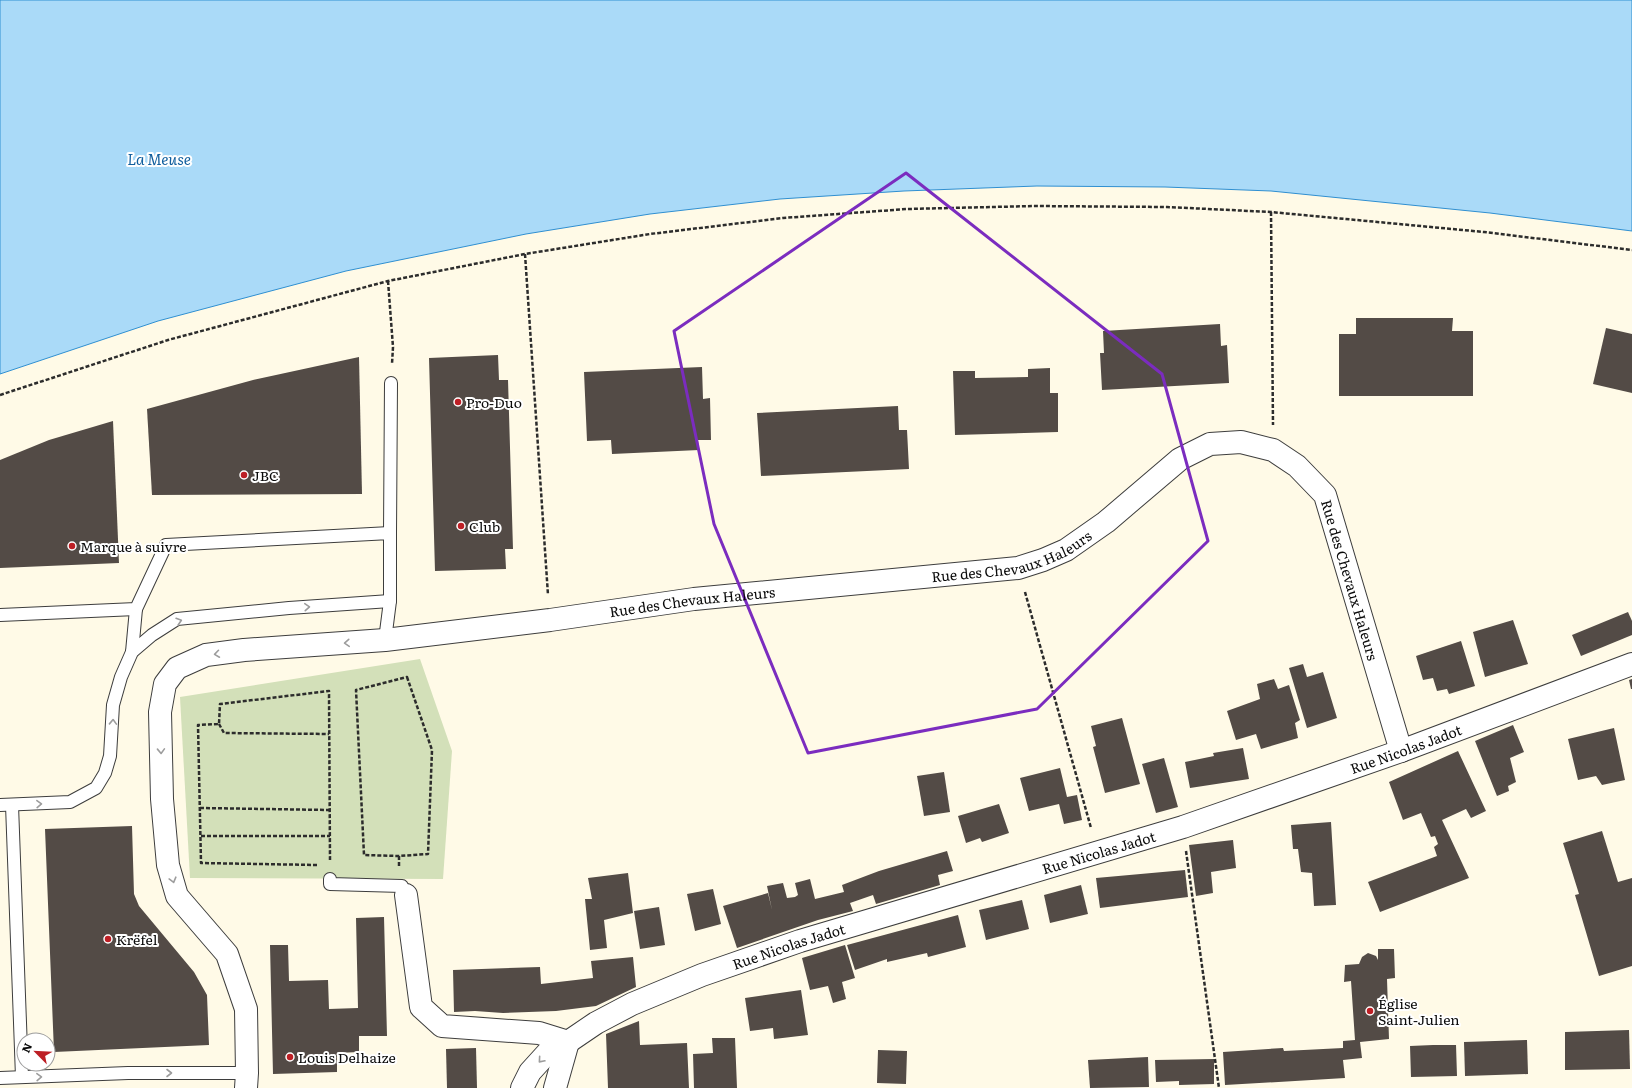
<svg xmlns="http://www.w3.org/2000/svg" width="1632" height="1088" viewBox="0 0 1632 1088" font-family="Literata,serif">
<rect width="100%" height="100%" fill="#fffae7"/>
<polygon fill="#d3e0b9" points="420,659 452,751 443,879 190,878 180,697"/>
<polygon fill="#aadaf8" stroke="#2f8fd1" points="0,0 1632,0 1632,231 1490,213 1271,191 1165,187 1037,186 904,191 780,199 650,214 526,234 346,271 158,321 0,374"/>
<g fill="#534b46">
<polygon points="1356,318 1453,318 1452,331 1473,331 1473,396 1339,396 1339,334 1356,334"/>
<polygon points="1220,324 1221,346 1227,345 1229,383 1102,390 1100,353 1104,353 1103,331"/>
<polygon points="1606,328 1632,334 1632,393 1593,384"/>
<polygon points="498,355 499,380 508,380 513,549 505,549 506,569 435,571 429,358"/>
<polygon points="359,357 362,494 152,495 147,409 253,380"/>
<polygon points="702,367 703,399 710,398 711,440 698,440 699,450 612,454 611,440 587,441 584,372"/>
<polygon points="1050,368 1050,393 1058,393 1058,432 955,435 953,371 975,371 975,378 1028,377 1028,369"/>
<polygon points="898,406 899,430 907,430 909,469 761,476 757,413"/>
<polygon points="113,421 119,563 0,568 0,460 49,440"/>
<polygon points="1628,612 1632,621 1632,635 1581,656 1572,635"/>
<polygon points="1513,620 1528,664 1485,677 1473,632"/>
<polygon points="1461,641 1475,686 1449,694 1447,689 1437,691 1433,678 1423,680 1416,656"/>
<polygon points="1303,664 1307,677 1323,672 1337,718 1307,728 1289,668"/>
<polygon points="1274,679 1278,689 1289,685 1300,720 1295,723 1298,738 1261,749 1256,734 1236,740 1227,711 1260,699 1257,684"/>
<polygon points="1632,679 1632,689 1631,689 1629,680"/>
<polygon points="1122,718 1140,784 1105,793 1093,747 1096,746 1091,726"/>
<polygon points="1513,725 1524,752 1510,758 1516,782 1508,786 1509,791 1497,796 1475,741"/>
<polygon points="1614,728 1625,780 1602,785 1596,776 1578,780 1568,739"/>
<polygon points="1243,748 1249,779 1190,788 1185,762 1214,756 1213,753"/>
<polygon points="1458,751 1486,811 1471,818 1466,809 1442,820 1469,878 1380,912 1368,882 1437,856 1434,847 1438,844 1435,836 1431,837 1421,813 1403,820 1389,782"/>
<polygon points="1164,758 1178,807 1156,813 1142,764"/>
<polygon points="1060,768 1067,797 1077,795 1082,820 1064,824 1059,804 1029,811 1020,778"/>
<polygon points="944,772 950,812 924,816 917,776"/>
<polygon points="999,804 1009,833 982,842 980,838 966,843 958,816"/>
<polygon points="1331,822 1336,905 1314,906 1312,873 1301,872 1298,849 1293,849 1291,825"/>
<polygon points="132,826 134,894 139,906 194,972 207,995 209,1045 54,1052 45,829"/>
<polygon points="1602,831 1618,882 1632,878 1632,966 1599,976 1575,895 1579,894 1563,843"/>
<polygon points="1233,840 1236,868 1211,872 1213,893 1196,896 1189,845"/>
<polygon points="947,851 953,871 938,875 940,885 876,904 873,895 850,903 853,911 818,920 737,948 723,906 768,893 772,910 767,886 783,883 787,898 795,897 798,895 795,883 810,879 815,899 844,892 842,885 879,871"/>
<polygon points="1185,870 1188,897 1100,908 1096,878"/>
<polygon points="628,873 633,913 604,920 607,948 590,950 585,899 592,899 588,878"/>
<polygon points="1081,885 1088,914 1050,923 1044,895"/>
<polygon points="713,889 721,924 695,931 687,894"/>
<polygon points="1022,900 1029,929 986,940 979,910"/>
<polygon points="659,907 665,945 640,949 634,911"/>
<polygon points="958,915 966,947 928,957 927,953 887,962 887,959 855,970 847,945"/>
<polygon points="384,917 387,1036 359,1036 359,1052 337,1053 337,1072 273,1074 270,945 288,945 289,981 328,980 329,1009 358,1008 356,918"/>
<polygon points="845,945 855,978 842,982 846,999 833,1003 828,986 810,990 802,958"/>
<polygon points="1378,949 1394,949 1395,978 1387,979 1389,1039 1360,1042 1362,1058 1343,1060 1345,1078 1225,1085 1223,1052 1283,1048 1284,1051 1343,1048 1343,1041 1355,1040 1351,981 1344,982 1345,965 1359,964 1362,957 1368,953 1376,956 1378,960"/>
<polygon points="633,957 636,987 596,1006 556,1011 503,1013 475,1011 454,1012 453,970 540,967 541,984 593,978 591,961"/>
<polygon points="801,990 808,1035 774,1039 773,1028 750,1031 745,998"/>
<polygon points="639,1021 640,1045 687,1043 689,1088 608,1088 606,1034"/>
<polygon points="1629,1030 1630,1069 1565,1070 1565,1032"/>
<polygon points="712,1038 735,1038 737,1088 694,1088 693,1054 713,1053"/>
<polygon points="1527,1040 1528,1074 1465,1076 1464,1042"/>
<polygon points="1433,1045 1456,1045 1457,1076 1411,1077 1410,1046"/>
<polygon points="476,1048 477,1088 447,1088 446,1049"/>
<polygon points="878,1050 907,1051 906,1084 877,1083"/>
<polygon points="1148,1057 1149,1087 1090,1088 1088,1060"/>
<polygon points="1214,1059 1214,1084 1179,1085 1179,1081 1156,1082 1155,1060"/>
</g>
<g fill="none" stroke-linecap="round" stroke-linejoin="round">
<g stroke="#3d3d3d" stroke-width="14">
<g id="service">
<polyline points="390,533 391,383"/>
<polyline points="0,615 136,609 166,545 390,533 390,601 385,640"/>
<polyline points="132,652 136,609"/>
<polyline points="0,805 70,802 96,788 105,773 110,756 113,705 121,677 132,652 152,635 177,619 289,608 390,601"/>
<polyline points="12,805 22,1077"/>
<polyline points="330,879 330,884 402,886"/>
<polyline points="0,1078 128,1073 247,1073"/>
</g>
</g>
<g stroke="#3d3d3d" stroke-width="24">
<g id="minor">
<polyline points="406,895 421,1007 442,1026 539,1033 568,1042"/>
<path id="s1" d="M246,1088L247,1073L246,1009L227,954L177,896L168,865L162,799L160,712L165,684L177,668L206,655L244,650L385,640L550,620L694,599L1018,568L1043,560L1066,550L1106,522L1180,459L1210,444L1241,442L1273,450L1297,466L1325,495L1401,751"/>
<path id="s2" d="M522,1088L530,1072L550,1050L568,1042L596,1023L632,1004L702,975L800,941L1183,827L1401,751L1632,664"/>
<polyline points="555,1088 568,1042"/>
</g>
</g>
<g stroke="#2c2c2c" stroke-width="2.5" stroke-dasharray="4 2" stroke-linecap="butt">
<polyline points="1271,212 1273,425"/>
<polyline points="525,254 548,595"/>
<polyline points="388,281 393,347 392,364"/>
<polyline points="0,395 168,340 388,281 525,254 650,234 783,218 907,209 1035,206 1167,207 1271,212 1484,232 1632,250"/>
<polyline points="1025,592 1091,828"/>
<polygon points="407,677 432,750 428,854 399,856 364,855 356,690"/>
<polyline points="219,724 224,733 329,734"/>
<polyline points="200,808 329,810"/>
<polyline points="201,836 330,836"/>
<polyline points="1186,851 1219,1088"/>
<polyline points="399,856 399,866"/>
<polyline points="317,865 201,863 198,725 219,724 220,704 329,691 330,860"/>
</g>
<use href="#service" stroke="#fff" stroke-width="12"/>
<use href="#minor" stroke="#fff" stroke-width="22"/>
</g>
<defs><path id="oneway-chevron" d="M-2-3.5L2.5 0L-2 3.5" fill="none" stroke-width="1.6" stroke-linecap="round" stroke-linejoin="round"/></defs>
<g stroke="#9d9d9d">
<use href="#oneway-chevron" transform="translate(307 607) rotate(-4)"/>
<use href="#oneway-chevron" transform="translate(179 621) rotate(-17)"/>
<use href="#oneway-chevron" transform="translate(347 643) rotate(176)"/>
<use href="#oneway-chevron" transform="translate(217 654) rotate(172)"/>
<use href="#oneway-chevron" transform="translate(113 722) rotate(-88)"/>
<use href="#oneway-chevron" transform="translate(161 751) rotate(88)"/>
<use href="#oneway-chevron" transform="translate(39 804) rotate(-2)"/>
<use href="#oneway-chevron" transform="translate(173 880) rotate(75)"/>
<use href="#oneway-chevron" transform="translate(541 1060) rotate(131)"/>
<use href="#oneway-chevron" transform="translate(169 1073)"/>
<use href="#oneway-chevron" transform="translate(39 1077) rotate(-2)"/>
</g>
<path fill="none" stroke="#7b2cbf" stroke-width="3" stroke-linejoin="round" d="M906,173L1162,374L1208,541L1037,709L808,753L714,524L674,331Z"/>
<g fill="#bd1f25" stroke="#fff" stroke-width="1.5">
<circle cx="458" cy="402" r="4"/>
<circle cx="244" cy="475" r="4"/>
<circle cx="461" cy="526" r="4"/>
<circle cx="72" cy="546" r="4"/>
<circle cx="108" cy="939" r="4"/>
<circle cx="1370" cy="1011" r="4"/>
<circle cx="290" cy="1057" r="4"/>
</g>
<g text-anchor="middle" dominant-baseline="central" stroke-width="4" stroke-linejoin="round" paint-order="stroke">
<g font-size="14" fill="#0a0a0a" stroke="#fff" text-anchor="start">
<text x="466" y="402">Pro-Duo</text>
<text x="252" y="475">JBC</text>
<text x="469" y="526">Club</text>
<text x="80" y="546">Marque à suivre</text>
<text x="116" y="939">Krëfel</text>
<text x="1378" y="1003">Église<tspan x="1378" dy="16">Saint-Julien</tspan></text>
<text x="298" y="1057">Louis Delhaize</text>
</g>
<g font-size="14" fill="#0a0a0a" stroke="#fff">
<text stroke="none"><textPath href="#s1" startOffset="1293">Rue des Chevaux Haleurs</textPath></text>
<text stroke="none"><textPath href="#s1" startOffset="1749">Rue des Chevaux Haleurs</textPath></text>
<text stroke="none"><textPath href="#s1" startOffset="969">Rue des Chevaux Haleurs</textPath></text>
<text stroke="none"><textPath href="#s2" startOffset="957">Rue Nicolas Jadot</textPath></text>
<text stroke="none"><textPath href="#s2" startOffset="633">Rue Nicolas Jadot</textPath></text>
<text stroke="none"><textPath href="#s2" startOffset="309">Rue Nicolas Jadot</textPath></text>
</g>
<g font-size="15" font-style="italic" fill="#115f9e" stroke="#fff">
<text x="159" y="158">La Meuse</text>
</g>
</g>
<g transform="translate(36 1052) rotate(294)"><circle r="19" fill="#ffffff" stroke="#9d9d9d"/>
<path d="M0-3L7 15L0 10L-7 15Z" fill="#bd1f25"/>
<text y="-6" font-size="11" font-weight="bold" text-anchor="middle" fill="#0a0a0a">N</text>
</g>
</svg>
